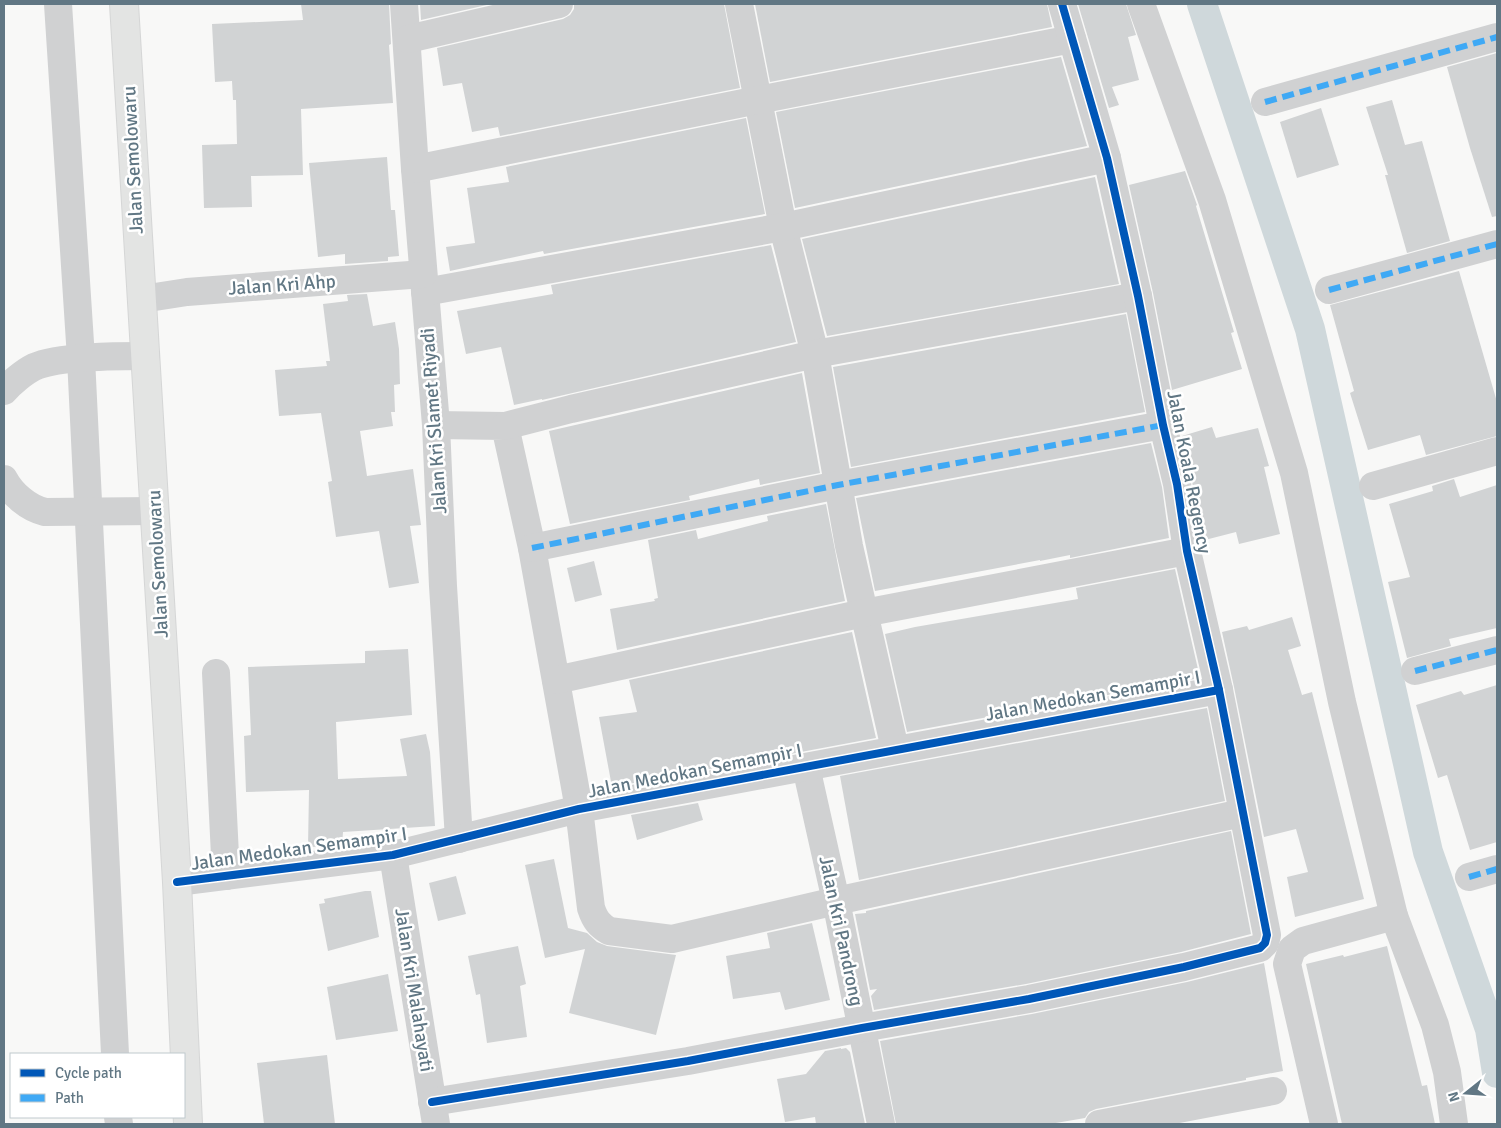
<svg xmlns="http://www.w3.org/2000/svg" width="1501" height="1128" viewBox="0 0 1501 1128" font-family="Signika,sans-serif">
<rect width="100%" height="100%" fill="#f8f8f7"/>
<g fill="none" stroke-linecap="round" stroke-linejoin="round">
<polyline stroke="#cfd8db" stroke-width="30" points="1202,4 1310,329 1428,852 1490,1029 1497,1073"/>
</g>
<g fill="#d1d3d4">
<polygon points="301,4 389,4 391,44 389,45 393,103 301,109 303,175 251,176 252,207 204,208 202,145 237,144 236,100 233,100 232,81 215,82 212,24 303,20"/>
<polygon points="420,4 491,4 421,20"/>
<polygon points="574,4 724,4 740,88 500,136 498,127 472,132 462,83 443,86 437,48 563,19 570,15 574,9"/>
<polygon points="755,4 1047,4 1052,27 770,82"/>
<polygon points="1078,4 1126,4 1136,35 1128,37 1139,80 1112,87 1119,105 1109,108"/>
<polygon points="1497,53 1497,216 1492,217 1470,148 1447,67"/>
<polygon points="1061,57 1087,146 795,208 776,112"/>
<polygon points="1392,100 1405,145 1422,141 1450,241 1407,253 1385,175 1388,175 1366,107"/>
<polygon points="1321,108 1339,165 1297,178 1280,122"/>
<polygon points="746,118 765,214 544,254 543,251 450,271 446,247 475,243 467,188 509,182 506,167"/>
<polygon points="387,157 391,210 395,210 399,256 388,257 388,261 345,264 345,254 318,257 309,163"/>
<polygon points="1185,171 1197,205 1196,206 1234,332 1231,333 1242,369 1172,390 1153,293 1129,185"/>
<polygon points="1095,177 1119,284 827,336 802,239"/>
<polygon points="771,245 796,342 542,400 542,399 514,405 501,347 466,354 457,311 553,294 551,285"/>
<polygon points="1459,271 1497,402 1497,436 1426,455 1420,435 1368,450 1350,393 1354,391 1330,305"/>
<polygon points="367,294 373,326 395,322 399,349 400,384 394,385 395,412 391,412 393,426 360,431 367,476 413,469 421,525 410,526 419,583 389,588 379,531 336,537 328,482 332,481 321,413 279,416 275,370 327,366 326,361 330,361 323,304 348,301 347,295"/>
<polygon points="1126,314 1145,412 851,467 833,367"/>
<polygon points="802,373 820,473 760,485 759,479 689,496 690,500 570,524 549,431"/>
<polygon points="1212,427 1216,438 1258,428 1269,466 1264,467 1280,534 1239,544 1236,532 1201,541 1192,480 1182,436"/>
<polygon points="1151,443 1162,487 1169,538 1070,558 1070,555 1040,561 1040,560 875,591 856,498"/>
<polygon points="1454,479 1460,497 1497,485 1497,628 1449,639 1451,646 1407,658 1388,582 1410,577 1389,504 1433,491 1432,486"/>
<polygon points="826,504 845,601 617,650 610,609 655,601 654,599 658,598 648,540 696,530 698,539 768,521 767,516"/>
<polygon points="594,561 602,595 575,602 567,568"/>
<polygon points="1175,569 1200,678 907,732 885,634 915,627 1078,599 1076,588"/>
<polygon points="1292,617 1301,646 1288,650 1302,695 1312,692 1364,899 1295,917 1287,877 1308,872 1296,829 1264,837 1234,687 1222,632 1247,626 1249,630"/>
<polygon points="852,632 876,738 612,787 599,717 637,712 629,680"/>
<polygon points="408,649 412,715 336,722 338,779 407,776 400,739 426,734 430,752 435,826 343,832 342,846 308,847 309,790 246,792 244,736 251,735 248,667 365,663 365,651"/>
<polygon points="1497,685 1497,842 1470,850 1447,775 1438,778 1416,705 1461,691 1464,695"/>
<polygon points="1207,708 1225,801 859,880 840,776"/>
<polygon points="698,803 703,820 637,840 631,815"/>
<polygon points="1231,831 1251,934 1181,952 1026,984 874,1010 871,996 877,989 870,990 855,914 866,913 866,911"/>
<polygon points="554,859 568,928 587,933 597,942 607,946 676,955 656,1035 569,1013 585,949 545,958 525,865"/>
<polygon points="456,876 466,914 438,921 429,883"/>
<polygon points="365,891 371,891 379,937 328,951 319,904 325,903 324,899"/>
<polygon points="812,923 830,1000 785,1010 780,992 733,999 726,956 770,948 767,933"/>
<polygon points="518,946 526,984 520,986 527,1037 487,1043 480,994 476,995 468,956"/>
<polygon points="1387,946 1422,1086 1427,1085 1435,1124 1342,1124 1306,964 1343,955 1344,957"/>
<polygon points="1264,963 1283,1071 1246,1078 1246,1080 1096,1109 1089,1112 1085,1118 1050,1124 896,1124 880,1041 1032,1014 1187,982"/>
<polygon points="388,974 398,1031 336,1040 327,987"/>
<polygon points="841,1048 841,1049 846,1048 850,1052 865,1124 816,1124 815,1117 785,1122 777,1079 806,1074 825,1051"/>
<polygon points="327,1055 335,1124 264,1124 257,1063"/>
</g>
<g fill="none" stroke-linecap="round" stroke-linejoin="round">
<g stroke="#d5d6d6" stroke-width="30">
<polyline id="major" points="124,4 177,882 188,1124"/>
</g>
<g stroke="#d0d1d2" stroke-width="28">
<polyline points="58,4 81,358 115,1054"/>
<polyline points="404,4 415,169 436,425 443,586 459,839"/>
<polyline points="739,4 783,227 815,354 849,546 895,749"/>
<polyline points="1141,4 1212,200 1294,473 1342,702 1394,916 1435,1025 1447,1072 1454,1124"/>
<polyline points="408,39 559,4"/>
<polyline points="1265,102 1497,37"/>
<polyline points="415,169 758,100 1072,39"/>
<polyline points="1329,290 1497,244"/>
<polyline points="425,292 783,227 1107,158"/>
<polyline points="142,299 187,292 423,274"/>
<path d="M4,391C11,383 24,372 34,367C58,356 118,356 146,356"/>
<path d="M436,425L505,426L532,548L579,809L591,908C595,920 599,925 609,931L672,939L836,901L1242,813"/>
<polyline points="505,426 571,409 815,354 1138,296"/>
<path d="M4,479C12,494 28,508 45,512L155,511"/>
<polyline points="1373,486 1497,451"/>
<polyline points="532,548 838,485 1163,425"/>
<polyline points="1415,671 1497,650"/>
<polyline points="216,673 226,876"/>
<polyline points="556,680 864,613 1187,551"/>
<polyline points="806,767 836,901 881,1124"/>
<polyline points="393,855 436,1124"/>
<polyline points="1469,877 1497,869"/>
<polyline points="177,882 393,855 579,809 1219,690"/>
<polyline points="432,1102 688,1061 862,1028 1029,999 1184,967 1260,948 1265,943 1267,935 1219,690 1187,551 1177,484 1163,425 1138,296 1107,158 1062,4"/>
<polyline points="118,1117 119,1124"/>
<polyline points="1099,1124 1273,1091"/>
<polyline points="1324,1124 1287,964 1292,949 1303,941 1394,916"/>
</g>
<use href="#major" stroke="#e3e4e3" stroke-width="28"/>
<g stroke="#3fa9f5" stroke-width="6" stroke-dasharray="12 6" stroke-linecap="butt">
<polyline points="1265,102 1497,37"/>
<polyline points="1329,290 1497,244"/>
<polyline points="532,548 838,485 1163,425"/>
<polyline points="1415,671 1497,650"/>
<polyline points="1469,877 1497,869"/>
</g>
<g stroke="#fff" stroke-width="11">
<g id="cycleway">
<polyline points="177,882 393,855 579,809 1219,690"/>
<polyline points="432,1102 688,1061 862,1028 1029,999 1184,967 1260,948 1265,943 1267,935 1219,690 1187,551 1177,484 1163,425 1138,296 1107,158 1062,4"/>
</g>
</g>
<use href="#cycleway" stroke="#0057b8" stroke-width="8"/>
</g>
<g text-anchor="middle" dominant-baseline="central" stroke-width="5" stroke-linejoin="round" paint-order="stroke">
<g font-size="19" fill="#617784" stroke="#fff">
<text transform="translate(133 160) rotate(-93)">Jalan Semolowaru</text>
<text transform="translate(282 285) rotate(-4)">Jalan Kri Ahp</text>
<text transform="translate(434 421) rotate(-94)">Jalan Kri Slamet Riyadi</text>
<text transform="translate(1189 472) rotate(79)">Jalan Koala Regency</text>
<text transform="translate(158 564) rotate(-93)">Jalan Semolowaru</text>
<text transform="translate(1093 696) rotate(-10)">Jalan Medokan Semampir I</text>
<text transform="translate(695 771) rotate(-11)">Jalan Medokan Semampir I</text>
<text transform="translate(299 849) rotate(-8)">Jalan Medokan Semampir I</text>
<text transform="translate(841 931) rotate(78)">Jalan Kri Pandrong</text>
<text transform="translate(414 990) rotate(81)">Jalan Kri Malahayati</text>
</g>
</g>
<rect width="1501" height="1128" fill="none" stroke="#617784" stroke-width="10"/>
<rect x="10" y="1053" width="175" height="65" fill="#ffffff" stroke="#c0c9ce"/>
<rect x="20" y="1069" width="25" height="8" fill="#0057b8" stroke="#c0c9ce"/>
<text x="55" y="1078" font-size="15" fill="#617784">Cycle path</text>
<rect x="20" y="1094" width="25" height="8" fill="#3fa9f5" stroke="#c0c9ce"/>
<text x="55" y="1103" font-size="15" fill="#617784">Path</text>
<g transform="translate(1466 1093) rotate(253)" stroke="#ffffff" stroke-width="4" paint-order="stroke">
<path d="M0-4L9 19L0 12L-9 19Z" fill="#617784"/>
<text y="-8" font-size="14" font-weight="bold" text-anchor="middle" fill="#617784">N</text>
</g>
</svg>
